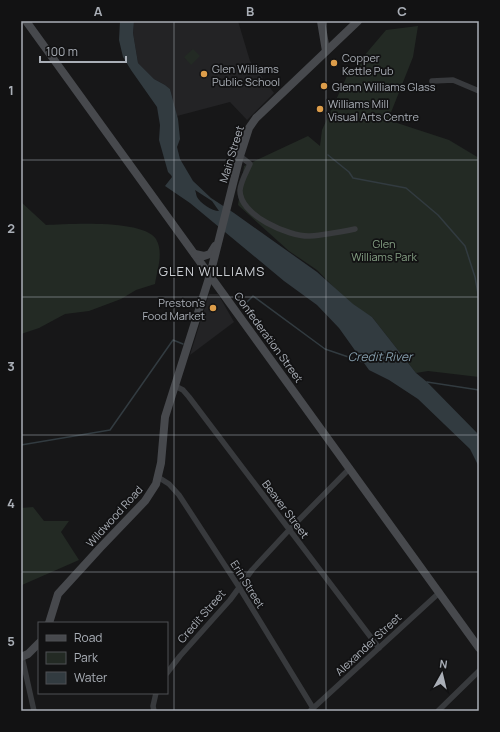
<svg xmlns="http://www.w3.org/2000/svg" width="500" height="732" viewBox="0 0 500 732" font-family="Manrope,sans-serif">
<rect width="100%" height="100%" fill="#171718"/>
<g fill="#232325">
<polygon points="134,21 238,21 250,61 274,93 247,120 230,102 177,116 170,89 165,85 154,79 138,63 133,33"/>
<polygon points="209,294 218,294 234,322 190,355"/>
</g>
<g fill="#232a24">
<polygon points="418,26 413,57 388,120 449,140 479,158 479,377 428,371 416,373 372,317 349,303 317,270 289,251 238,205 244,166 308,136 320,146 322,130 347,76 386,30"/>
<polygon points="193,49 200,56 191,65 184,57"/>
<path d="M21,202L46,225C68,224 143,219 156,239C164,253 157,270 155,284L136,290L121,299L89,311L65,314L39,328L21,334Z"/>
<polygon points="33,507 44,521 69,521 61,532 79,560 22,585 21,587 21,508"/>
</g>
<path fill="#323b40" fill-rule="evenodd" d="M120,21H134L133,33L138,63L154,79L165,85L170,89L178,119L180,139L177,147L180,159L193,181L211,198L234,213L317,272L353,304L372,317L416,373L427,382L479,435V467L470,449L418,399L389,380L369,370L339,328L317,305L284,281L190,203L165,186L172,177L171,175L168,172L159,140L160,125L157,107L131,70L123,57L119,40ZM195,190L212,201L219,211C212,211 200,203 197,197C196,195 196,192 195,190Z"/>
<g fill="none" stroke-linecap="round" stroke-linejoin="round">
<g stroke="#323b40" stroke-width="1.5">
<polyline points="328,155 349,172 353,178 406,188 438,215 465,246 475,277 479,299"/>
<polyline points="245,304 253,296 325,349 363,362"/>
<polyline points="427,382 479,390"/>
<polyline points="21,445 110,430 173,340 183,344"/>
</g>
<g stroke="#383a3d" stroke-width="5.5">
<polyline points="432,81 453,80 479,91"/>
<path d="M240,156L250,164C246,173 241,181 240,190C239,215 289,237 310,236C325,235 340,232 355,229"/>
<polyline points="175,386 183,390 189,397 379,648"/>
<polyline points="158,477 169,484 179,495 239,587 313,708"/>
<polyline points="22,657 34,711"/>
<polyline points="167,673 180,656 230,600 252,570 289,530 350,468"/>
<polyline points="154,711 153,706 156,693"/>
<polyline points="310,711 440,592"/>
<polyline points="438,711 479,671"/>
</g>
<g stroke="#47494d" stroke-width="8">
<polyline points="26,21 479,648"/>
<polyline points="321,21 326,51"/>
<polyline points="195,254 204,256 210,254 215,246"/>
<polyline points="49,623 58,594 100,548 145,501 156,484 161,463 165,417 210,275 240,156 249,128 256,118 358,21"/>
<polyline points="21,657 28,654 39,643"/>
</g>
</g>
<path fill="none" stroke="#aaafb7" stroke-width="1" stroke-opacity="0.55" d="M174,21V711M326,21V711M21,160H479M21,297H479M21,435H479M21,572H479"/>
<g fill="#dd9d4a" stroke="#121213" stroke-width="1.5">
<circle cx="334" cy="63" r="4"/>
<circle cx="204" cy="74" r="4"/>
<circle cx="324" cy="86" r="4"/>
<circle cx="320" cy="109" r="4"/>
<circle cx="213" cy="308" r="4"/>
</g>
<g text-anchor="middle" dominant-baseline="central" stroke-width="3.5" stroke-linejoin="round" paint-order="stroke">
<g font-size="11" fill="#aaafb7" stroke="#121213" text-anchor="start">
<text x="342" y="57">Copper<tspan x="342" dy="13">Kettle Pub</tspan></text>
<text x="212" y="68">Glen Williams<tspan x="212" dy="13">Public School</tspan></text>
<text x="332" y="86">Glenn Williams Glass</text>
<text x="328" y="103">Williams Mill<tspan x="328" dy="13">Visual Arts Centre</tspan></text>
<text x="205" y="302" text-anchor="end">Preston's<tspan x="205" dy="13">Food Market</tspan></text>
</g>
<g font-size="11" fill="#aaafb7" stroke="#121213">
<text transform="translate(231 154) rotate(-73)">Main Street</text>
<text transform="translate(269 337) rotate(54)">Confederation Street</text>
<text transform="translate(286 509) rotate(53)">Beaver Street</text>
<text transform="translate(114 516) rotate(-48)">Wildwood Road</text>
<text transform="translate(248 584) rotate(58)">Erin Street</text>
<text transform="translate(201 616) rotate(-49)">Credit Street</text>
<text transform="translate(368 644) rotate(-43)">Alexander Street</text>
</g>
<g font-size="11" fill="#85a084" stroke="#121213">
<text x="384" y="243">Glen<tspan x="384" dy="13">Williams Park</tspan></text>
</g>
<g font-size="12" font-style="italic" fill="#869fae" stroke="#121213">
<text x="380" y="356">Credit River</text>
</g>
<g font-size="13" letter-spacing="1" fill="#cbced3" stroke="#121213">
<text x="212" y="271">GLEN WILLIAMS</text>
</g>
</g>
<rect width="500" height="732" fill="none" stroke="#121213" stroke-width="44"/>
<rect x="38" y="622" width="130" height="72" fill="#121213" stroke="#4f5155"/>
<rect x="46" y="635" width="20" height="6" fill="#47494d" stroke="#4f5155"/>
<text x="74" y="642" font-size="12" fill="#aaafb7">Road</text>
<rect x="46" y="652" width="20" height="12" fill="#232a24" stroke="#4f5155"/>
<text x="74" y="662" font-size="12" fill="#aaafb7">Park</text>
<rect x="46" y="672" width="20" height="12" fill="#323b40" stroke="#4f5155"/>
<text x="74" y="682" font-size="12" fill="#aaafb7">Water</text>
<g transform="translate(442 674) rotate(8)" stroke="#121213" stroke-width="3" paint-order="stroke">
<path d="M0-3L7 15L0 10L-7 15Z" fill="#aaafb7"/>
<text y="-6" font-size="11" font-weight="bold" text-anchor="middle" fill="#aaafb7">N</text>
</g>
<path d="M40 56v6h86v-6" fill="none" stroke="#aaafb7" stroke-width="2"/>
<text x="46" y="56" font-size="12" fill="#aaafb7" stroke="#121213" stroke-width="3" paint-order="stroke">100 m</text>
<rect x="22" y="22" width="456" height="688" fill="none" stroke="#aaafb7" stroke-width="1.5"/>
<g font-size="13" text-anchor="middle" font-weight="bold" fill="#aaafb7">
<text x="98" y="16">A</text>
<text x="250" y="16">B</text>
<text x="402" y="16">C</text>
<text x="11" y="95">1</text>
<text x="11" y="233">2</text>
<text x="11" y="371">3</text>
<text x="11" y="508">4</text>
<text x="11" y="646">5</text>
</g>
</svg>
